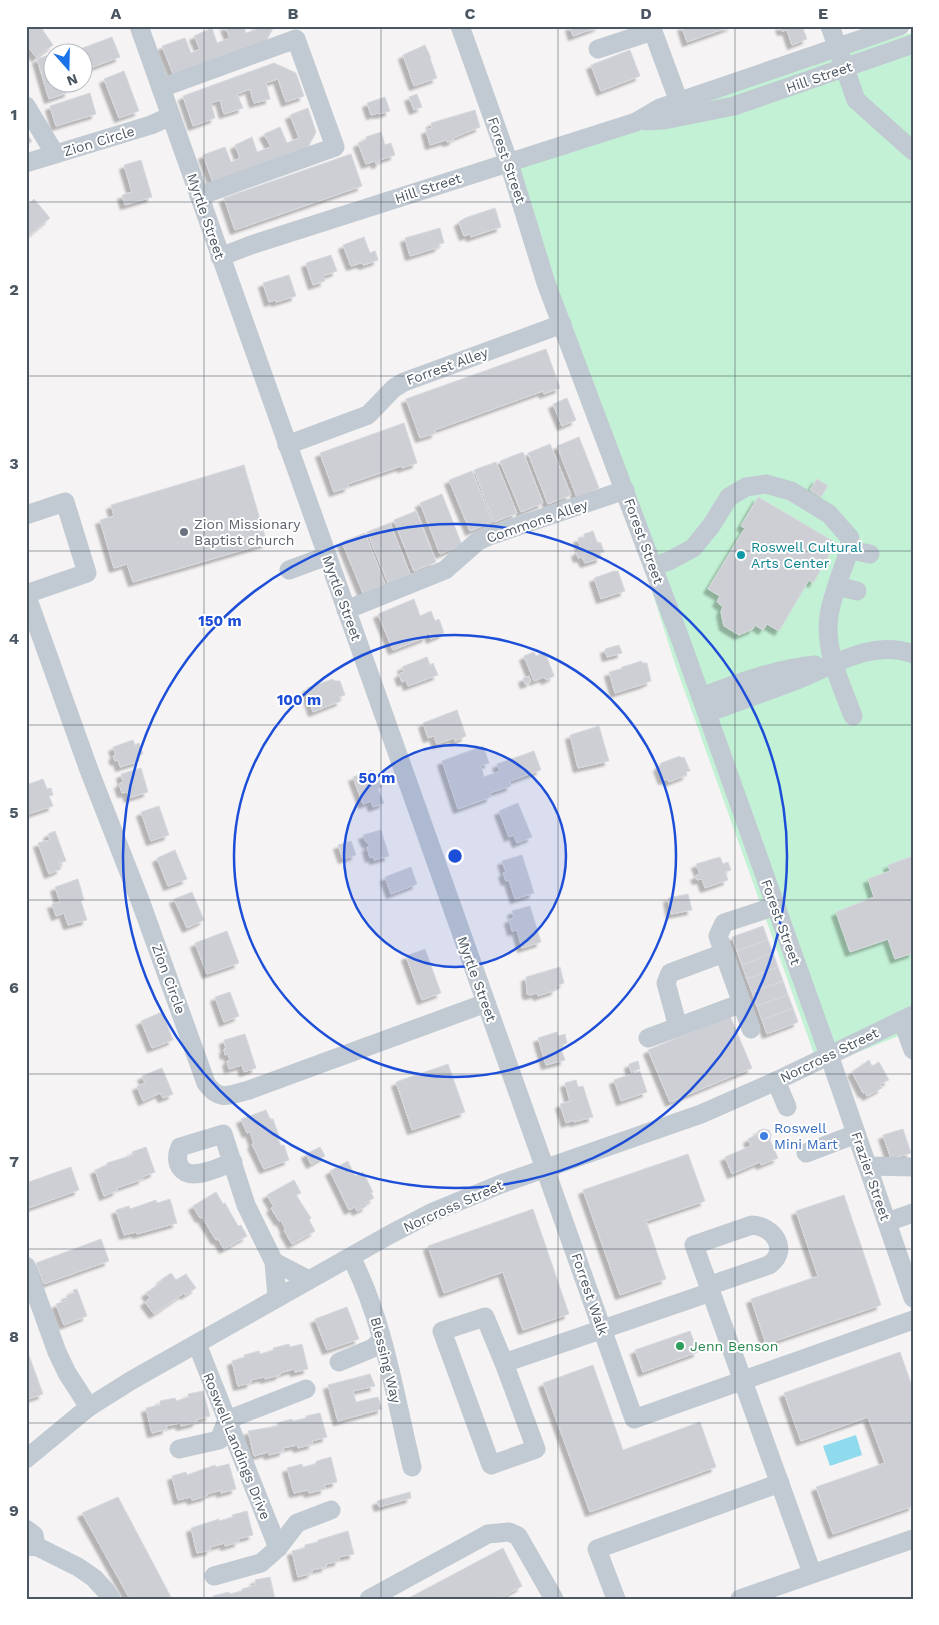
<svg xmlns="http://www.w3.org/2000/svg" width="939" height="1625" viewBox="0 0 939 1625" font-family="'Work Sans',sans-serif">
<defs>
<filter id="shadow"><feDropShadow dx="-4.5" dy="4.5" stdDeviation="1" flood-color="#0004"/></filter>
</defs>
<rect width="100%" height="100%" fill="#f5f3f3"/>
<polygon fill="#c3f1d5" points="913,32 913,1030 819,1068 674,661 517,160"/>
<polygon fill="#90daee" points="856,1435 862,1455 830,1466 823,1446"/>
<g fill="#cdcfd5" stroke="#d7d9de" filter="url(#shadow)">
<polygon points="26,26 40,26 53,45 36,57 26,44"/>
<polygon points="225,26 243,26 246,33 258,29 257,26 274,26 265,44 174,76 162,46 185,38 191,53 200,49 194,36 212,28 217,43 230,38"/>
<polygon points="570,26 600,26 573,36"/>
<polygon points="682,26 732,26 687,42"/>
<polygon points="780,26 802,26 807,39 792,45 787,30 782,31"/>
<polygon points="112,37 120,57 82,71 82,52 72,52"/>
<polygon points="425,45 431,58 430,58 437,78 414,86 403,55"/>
<polygon points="630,50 640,76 601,91 591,65"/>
<polygon points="52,54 52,82 66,82 69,92 49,99 37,59"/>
<polygon points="274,63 296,73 304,96 286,102 278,79 266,83 270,99 254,103 250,89 237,94 243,108 224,114 220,100 211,103 215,118 193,126 183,96"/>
<polygon points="124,71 139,111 119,118 104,79"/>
<polygon points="90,93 96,114 56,126 50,106"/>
<polygon points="417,94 422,107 414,110 409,97"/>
<polygon points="385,97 390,111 379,114 378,113 371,115 367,103"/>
<polygon points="308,108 316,132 305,153 214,185 203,155 225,147 231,162 240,158 235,145 252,137 257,152 271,147 264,134 280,127 287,143 299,138 290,115"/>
<polygon points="475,110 480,127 453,138 454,140 447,142 446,140 430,145 426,130 432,128 431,123"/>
<polygon points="381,132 385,145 391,143 395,155 380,160 380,163 376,164 375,161 366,164 358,143 366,140 366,137"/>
<polygon points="26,133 32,141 26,146"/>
<polygon points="351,154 362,186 235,230 224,198"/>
<polygon points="141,160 152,197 125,205 122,195 132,192 124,165"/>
<polygon points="34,199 50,218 26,238 26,206"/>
<polygon points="495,208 501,227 471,237 470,234 464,236 459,222 465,218"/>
<polygon points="440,228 444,243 439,244 439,247 410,256 405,238"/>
<polygon points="364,237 370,253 375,251 378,260 364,265 361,263 351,266 343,245"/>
<polygon points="331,255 337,271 323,276 325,281 313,285 306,263"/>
<polygon points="289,275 296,296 276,302 275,300 269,302 263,283"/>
<polygon points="546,349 560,388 544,394 543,391 435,430 436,433 420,438 406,399"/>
<polygon points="567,398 576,420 562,426 553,404"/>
<polygon points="404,423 417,463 402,468 401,466 348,484 349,487 334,492 320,453"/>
<polygon points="579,437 599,488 577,497 557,446"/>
<polygon points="550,444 571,495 548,504 528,453"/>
<polygon points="523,452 543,503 521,512 500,461"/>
<polygon points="496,462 517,513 494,522 474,470"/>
<polygon points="244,465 267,543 133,582 127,564 114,568 100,520 114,516 111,505"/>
<polygon points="472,471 492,522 470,531 449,480"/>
<polygon points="817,479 828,486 821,497 810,490"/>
<polygon points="442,494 462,545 440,554 420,503"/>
<polygon points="758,497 836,543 813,583 809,580 779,631 767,624 763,630 755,625 753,629 739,635 724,626 721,612 723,607 717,602 720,596 708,589 745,528 741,526"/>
<polygon points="416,511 436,562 414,571 394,520"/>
<polygon points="390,523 410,574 388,583 367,532"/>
<polygon points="593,531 597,542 601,543 604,552 600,553 601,558 585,563 582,557 578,558 576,552 581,550 578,538 585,537 584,534"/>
<polygon points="365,533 385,584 363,593 342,542"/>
<polygon points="614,571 618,571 625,591 601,599 594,578"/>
<polygon points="414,599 420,616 431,611 435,621 439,619 444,633 431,639 429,633 426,634 427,637 393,650 378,614"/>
<polygon points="619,645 622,653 607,657 605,649"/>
<polygon points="534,652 536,656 545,652 554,676 546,680 544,677 534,681 524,656"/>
<polygon points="427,657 430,665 433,663 438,675 408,686 406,680 402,682 399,674 404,672 402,667"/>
<polygon points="642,661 642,663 647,663 651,681 647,682 647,683 615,693 609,672 621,669 622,667"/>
<polygon points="529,676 531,682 525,684 523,678"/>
<polygon points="333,679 335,681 340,681 345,695 339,697 341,701 313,712 307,694 309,693 307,688"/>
<polygon points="457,710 466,736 455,741 454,738 437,744 434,736 428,738 423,723"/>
<polygon points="599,726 609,761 578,768 570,735"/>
<polygon points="133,740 135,745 139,743 143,754 138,756 139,761 120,767 118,760 115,761 113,756 116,755 113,747"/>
<polygon points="483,746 489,763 481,766 484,777 500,771 497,764 534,751 541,770 510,781 511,786 490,793 491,797 458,809 442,761"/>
<polygon points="680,756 681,758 684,757 690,771 686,772 687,775 669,782 667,779 663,780 658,767 660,766 661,763"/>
<polygon points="141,768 148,792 129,798 127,792 122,793 119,784 123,782 121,774"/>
<polygon points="372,770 377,783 380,781 382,787 378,789 384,803 373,807 371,801 363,804 353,777"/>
<polygon points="43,779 47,789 51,788 53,795 49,796 53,806 26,815 26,785"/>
<polygon points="518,803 532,837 517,843 514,835 509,837 499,811"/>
<polygon points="159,806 169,835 151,841 141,812"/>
<polygon points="381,830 389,856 374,860 373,856 370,858 367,847 371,846 366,842 363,835"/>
<polygon points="55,831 66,861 59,863 61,869 49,874 38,843 50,840 48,834"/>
<polygon points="351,841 356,855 343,859 338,845"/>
<polygon points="175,850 187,879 168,886 157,858"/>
<polygon points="522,855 534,893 515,899 509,880 506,881 503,873 506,872 502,861"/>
<polygon points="913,856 913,953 895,959 888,939 850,952 836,912 874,897 868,879 890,871 888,865"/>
<polygon points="720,857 723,864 728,862 731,870 725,872 728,880 705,888 702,879 697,880 695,876 700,874 696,864"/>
<polygon points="411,867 417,884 391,894 385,877"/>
<polygon points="78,879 84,900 81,901 87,920 68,925 64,913 56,916 52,904 60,902 55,887"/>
<polygon points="192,892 204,920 187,928 174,899"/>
<polygon points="688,894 692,910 671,914 668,898"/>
<polygon points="530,906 541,942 522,948 517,930 512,931 509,919 514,918 512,911"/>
<polygon points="763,926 768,940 737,951 732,937"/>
<polygon points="227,931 239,963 207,974 195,943"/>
<polygon points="768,940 773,953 742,965 737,951"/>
<polygon points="425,949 441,993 422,1000 406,956"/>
<polygon points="773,953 778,967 747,979 742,965"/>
<polygon points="560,967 564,983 555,987 556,990 538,996 537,993 530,995 527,994 526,977"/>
<polygon points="778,967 783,981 752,992 747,979"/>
<polygon points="783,981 788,995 757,1006 752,992"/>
<polygon points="230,992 239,1016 224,1022 215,997"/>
<polygon points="788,995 793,1008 762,1020 757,1006"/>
<polygon points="793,1008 798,1022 767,1034 762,1020"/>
<polygon points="162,1012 173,1040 152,1048 141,1021"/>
<polygon points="730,1016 752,1068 670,1102 648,1050"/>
<polygon points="557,1032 558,1036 565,1034 567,1043 560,1046 565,1060 546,1065 538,1038"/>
<polygon points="245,1034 256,1068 244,1072 242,1065 229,1069 227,1061 230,1060 228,1054 225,1055 224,1049 226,1049 224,1040"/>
<polygon points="869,1060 872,1066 879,1062 889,1080 880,1084 882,1088 867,1096 865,1092 863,1093 852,1072"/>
<polygon points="638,1061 640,1069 631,1072 629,1064"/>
<polygon points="448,1064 465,1112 412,1130 396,1082"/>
<polygon points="162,1068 173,1094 163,1098 160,1093 143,1101 137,1086 145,1083 142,1076"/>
<polygon points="640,1071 647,1092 621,1101 614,1080"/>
<polygon points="576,1080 578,1087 583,1086 593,1117 574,1122 574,1120 566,1123 560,1104 570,1101 565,1083"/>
<polygon points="266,1110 270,1119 273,1119 279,1136 277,1136 281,1146 284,1145 289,1160 264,1169 252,1144 254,1143 250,1132 247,1133 241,1119"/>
<polygon points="763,1129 769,1130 771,1135 770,1140 778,1158 761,1165 760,1162 732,1174 725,1157 751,1146 748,1139 758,1134 758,1131"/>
<polygon points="903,1129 911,1153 891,1159 883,1135"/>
<polygon points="146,1147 155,1172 142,1177 143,1179 117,1188 117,1191 104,1196 95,1170 107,1165 107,1163 133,1155 132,1152"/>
<polygon points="320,1147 325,1156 311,1164 306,1154"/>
<polygon points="688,1154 705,1201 646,1221 666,1279 620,1295 583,1190"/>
<polygon points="348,1161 355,1176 363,1172 373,1192 371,1193 374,1198 365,1203 367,1206 357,1211 355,1207 349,1210 330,1171"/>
<polygon points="71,1167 79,1190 26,1209 26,1183"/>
<polygon points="294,1180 301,1193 296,1195 311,1218 309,1220 315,1231 292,1244 284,1230 286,1230 281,1220 279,1221 271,1208 274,1207 267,1195"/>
<polygon points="216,1192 223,1204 225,1203 238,1226 241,1225 247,1236 224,1249 218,1239 216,1240 202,1217 200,1218 193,1206"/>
<polygon points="844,1195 881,1305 766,1344 751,1299 818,1276 796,1211"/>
<polygon points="170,1199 177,1223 137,1234 136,1232 124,1235 116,1210 129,1206 130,1209 156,1200 157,1203"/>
<polygon points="533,1209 569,1314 523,1330 503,1272 444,1293 428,1246"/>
<polygon points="101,1239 109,1261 44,1284 36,1263"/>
<polygon points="171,1273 176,1280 186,1274 196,1288 185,1295 184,1293 154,1314 145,1302 150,1298 146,1293 162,1282 161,1280"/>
<polygon points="77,1289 87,1316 64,1325 56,1304 68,1300 66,1296 74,1293 73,1290"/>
<polygon points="347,1307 359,1339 327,1350 315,1319"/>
<polygon points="690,1331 698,1352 643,1372 635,1350"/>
<polygon points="289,1344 290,1347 302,1344 308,1369 295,1372 294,1369 280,1373 280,1375 265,1379 264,1377 251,1380 251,1383 238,1386 232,1361 245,1357 244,1355 259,1351 260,1354 274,1350 273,1348"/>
<polygon points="26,1347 43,1394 26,1400"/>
<polygon points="900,1352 913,1389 913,1506 833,1534 816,1487 885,1463 868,1417 801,1441 784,1393"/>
<polygon points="593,1365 623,1450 700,1422 716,1467 590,1512 543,1383"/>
<polygon points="370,1374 375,1386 353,1391 356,1402 378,1397 382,1409 338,1421 328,1385"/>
<polygon points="203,1391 210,1416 196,1420 197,1422 181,1426 180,1423 166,1426 167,1429 152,1433 146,1408 160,1405 160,1401 175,1398 176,1401 189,1397 188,1394"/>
<polygon points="320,1413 327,1437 312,1441 313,1444 298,1448 297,1445 283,1448 284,1451 269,1455 268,1452 254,1456 248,1431 278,1426 277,1423 292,1419 293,1421 306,1418 306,1416"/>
<polygon points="331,1457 337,1482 324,1485 325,1489 309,1493 308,1490 294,1493 287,1468 302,1464 303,1467 315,1464 317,1461"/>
<polygon points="229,1464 236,1489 221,1493 221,1490 207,1494 207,1496 192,1500 191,1497 178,1500 172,1476 186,1472 187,1475 215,1465 216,1467"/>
<polygon points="410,1492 411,1498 379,1507 377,1501"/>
<polygon points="118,1497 172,1599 130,1599 82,1513"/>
<polygon points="247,1511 253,1535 238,1539 239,1542 225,1546 225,1543 210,1547 211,1550 197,1553 191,1528 219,1519 219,1521 233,1517 232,1515"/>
<polygon points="348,1531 354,1554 339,1557 339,1561 326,1564 326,1567 312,1570 312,1573 298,1577 292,1551 305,1548 305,1545 318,1542 318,1540"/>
<polygon points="503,1548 522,1586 499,1599 407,1599"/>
<polygon points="270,1577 275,1599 214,1599 213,1596 229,1592 229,1594 242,1591 242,1589 256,1585 255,1580"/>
</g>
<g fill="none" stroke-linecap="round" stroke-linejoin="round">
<g stroke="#c1cad2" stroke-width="19">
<polyline points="139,26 634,1419 913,1320"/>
<polyline points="460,26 509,163 546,283 681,641 829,1055 913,1298"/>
<polyline points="651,26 679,102"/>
<polyline points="830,26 856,100 913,151"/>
<polyline points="598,49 653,31"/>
<polyline points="161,88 296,39 335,147 199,196"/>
<polyline points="26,106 55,154"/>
<polyline points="646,121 664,120 734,106 913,44"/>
<polyline points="26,163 151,125 171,116"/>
<polyline points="220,257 251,245 636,122 660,108 900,26"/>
<polyline points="287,445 368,415 394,388 404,382 562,324"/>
<polyline points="26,515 65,502 87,573 26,594"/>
<polyline points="850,550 870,554"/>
<path d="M653,566L669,561L693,548L711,526L729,497L746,487L766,484L791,491L829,514L850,538C850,556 840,572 836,589C833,598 830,607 829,616C824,650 841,684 853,716"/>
<polyline points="289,570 327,556"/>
<polyline points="837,586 857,591"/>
<path d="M26,594L89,770L141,903L206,1083C219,1102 230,1095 249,1090L486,1003"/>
<polyline points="346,610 445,570 478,541 489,536 625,490"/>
<path d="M701,697C739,683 775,669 815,665"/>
<path d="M707,713C737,702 767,691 797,680C834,665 872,639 913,654"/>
<polyline points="724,953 670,973 666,983 678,1027 742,1003"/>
<polyline points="902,1020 913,1050"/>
<polyline points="751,1029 718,936 724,923 776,906"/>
<polyline points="648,1038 678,1027"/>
<polyline points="776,1081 787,1107"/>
<polyline points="806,1153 856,1134"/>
<path d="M233,1162C219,1167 190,1183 180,1167C176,1160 177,1154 180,1147L223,1134L246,1205L274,1262L277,1298"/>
<polyline points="868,1166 913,1167"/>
<polyline points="887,1222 913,1213"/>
<path d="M351,1257C384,1321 395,1397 412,1467"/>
<polyline points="274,1262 309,1280"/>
<polyline points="26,1266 57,1352 67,1373 89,1407"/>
<path d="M708,1286L769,1265C790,1251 774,1226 752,1225L694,1245L812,1573"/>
<polyline points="197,1344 278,1548"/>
<polyline points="339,1362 373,1348 381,1340"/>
<polyline points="504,1363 485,1317 442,1331 491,1465 536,1449 504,1363 711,1292"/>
<polyline points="179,1449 219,1440 227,1420 306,1389"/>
<polyline points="26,1459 89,1407 132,1380 389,1235 433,1212 501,1184 701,1114 776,1081 913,1015"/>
<polyline points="26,1529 34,1535 36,1546"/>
<polyline points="26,1547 36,1546 78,1567 94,1578 105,1590 111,1599"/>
<polyline points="214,1576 261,1563 278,1548 297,1523 331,1510"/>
<polyline points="369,1599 488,1534 509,1532 518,1536 554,1599"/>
<polyline points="616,1599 597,1549 780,1483"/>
<polyline points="740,1599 913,1539"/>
</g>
</g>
<path fill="none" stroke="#4a5661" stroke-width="1" stroke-opacity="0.55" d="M204,26V1599M381,26V1599M558,26V1599M735,26V1599M26,202H913M26,376H913M26,551H913M26,725H913M26,900H913M26,1074H913M26,1249H913M26,1423H913"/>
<circle cx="455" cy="856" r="111" fill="#1d4ed8" fill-opacity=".12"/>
<g fill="none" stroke="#1d4ed8" stroke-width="2.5">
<circle cx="455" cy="856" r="111"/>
<circle cx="455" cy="856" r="221"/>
<circle cx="455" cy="856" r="332"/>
</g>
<circle fill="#6b7280" stroke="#fff" stroke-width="2" cx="184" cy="532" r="5"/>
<circle fill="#0f9aa8" stroke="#fff" stroke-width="2" cx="741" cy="555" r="5"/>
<circle fill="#3f7fe0" stroke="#fff" stroke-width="2" cx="764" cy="1136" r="5"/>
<circle fill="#2e9e5b" stroke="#fff" stroke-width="2" cx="680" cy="1346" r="5"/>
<g text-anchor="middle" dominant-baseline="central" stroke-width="4" stroke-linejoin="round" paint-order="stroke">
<g font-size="14" fill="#4a5661" stroke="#fff">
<text transform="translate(819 77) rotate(-19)">Hill Street</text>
<text transform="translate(99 141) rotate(-17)">Zion Circle</text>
<text transform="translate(507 160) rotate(71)">Forest Street</text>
<text transform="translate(428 188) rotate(-18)">Hill Street</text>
<text transform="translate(206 216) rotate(71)">Myrtle Street</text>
<text transform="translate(447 366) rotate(-20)">Forrest Alley</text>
<text transform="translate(537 521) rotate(-19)">Commons Alley</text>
<text transform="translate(644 541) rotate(70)">Forest Street</text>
<text transform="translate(342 598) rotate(70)">Myrtle Street</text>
<text transform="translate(781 922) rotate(70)">Forest Street</text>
<text transform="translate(169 979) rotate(70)">Zion Circle</text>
<text transform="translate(477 979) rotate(70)">Myrtle Street</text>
<text transform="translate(829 1055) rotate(-26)">Norcross Street</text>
<text transform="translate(871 1176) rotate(71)">Frazier Street</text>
<text transform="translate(453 1206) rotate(-24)">Norcross Street</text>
<text transform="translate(590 1294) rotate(71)">Forrest Walk</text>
<text transform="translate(386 1360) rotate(76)">Blessing Way</text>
<text transform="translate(237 1446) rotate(68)">Roswell Landings Drive</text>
</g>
<g font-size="14" fill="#5b616d" stroke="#fff" text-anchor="start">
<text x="194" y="524">Zion Missionary<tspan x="194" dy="16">Baptist church</tspan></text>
</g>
<g font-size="14" fill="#0d838f" stroke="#fff" text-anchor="start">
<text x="751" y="547">Roswell Cultural<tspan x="751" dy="16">Arts Center</tspan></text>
</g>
<g font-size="14" fill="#366cbe" stroke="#fff" text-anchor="start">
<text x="774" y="1128">Roswell<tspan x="774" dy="16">Mini Mart</tspan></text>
</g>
<g font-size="14" fill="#27864d" stroke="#fff" text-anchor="start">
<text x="690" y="1346">Jenn Benson</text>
</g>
</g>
<circle cx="455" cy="856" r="8" fill="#1d4ed8" stroke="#fff" stroke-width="2.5"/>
<g font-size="15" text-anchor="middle" font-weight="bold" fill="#1d4ed8" stroke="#fff" stroke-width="4" stroke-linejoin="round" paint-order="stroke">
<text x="220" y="626">150 m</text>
<text x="299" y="705">100 m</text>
<text x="377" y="783">50 m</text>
</g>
<rect width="939" height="1625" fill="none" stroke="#ffffff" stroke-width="55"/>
<g transform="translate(68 68) rotate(160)"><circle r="24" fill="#ffffff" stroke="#b7bbc0"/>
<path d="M0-4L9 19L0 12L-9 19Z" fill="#1a73e8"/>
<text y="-8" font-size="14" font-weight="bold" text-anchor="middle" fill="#4a5661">N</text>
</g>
<rect x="28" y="28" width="884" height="1570" fill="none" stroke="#4a5661" stroke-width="2"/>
<g font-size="16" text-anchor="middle" font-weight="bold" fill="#4a5661">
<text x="116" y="19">A</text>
<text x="293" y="19">B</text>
<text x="470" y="19">C</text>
<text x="646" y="19">D</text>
<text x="823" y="19">E</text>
<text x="14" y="120">1</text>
<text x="14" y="295">2</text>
<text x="14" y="469">3</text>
<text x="14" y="644">4</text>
<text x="14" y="818">5</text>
<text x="14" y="993">6</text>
<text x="14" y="1167">7</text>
<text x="14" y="1342">8</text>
<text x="14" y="1516">9</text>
</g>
</svg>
